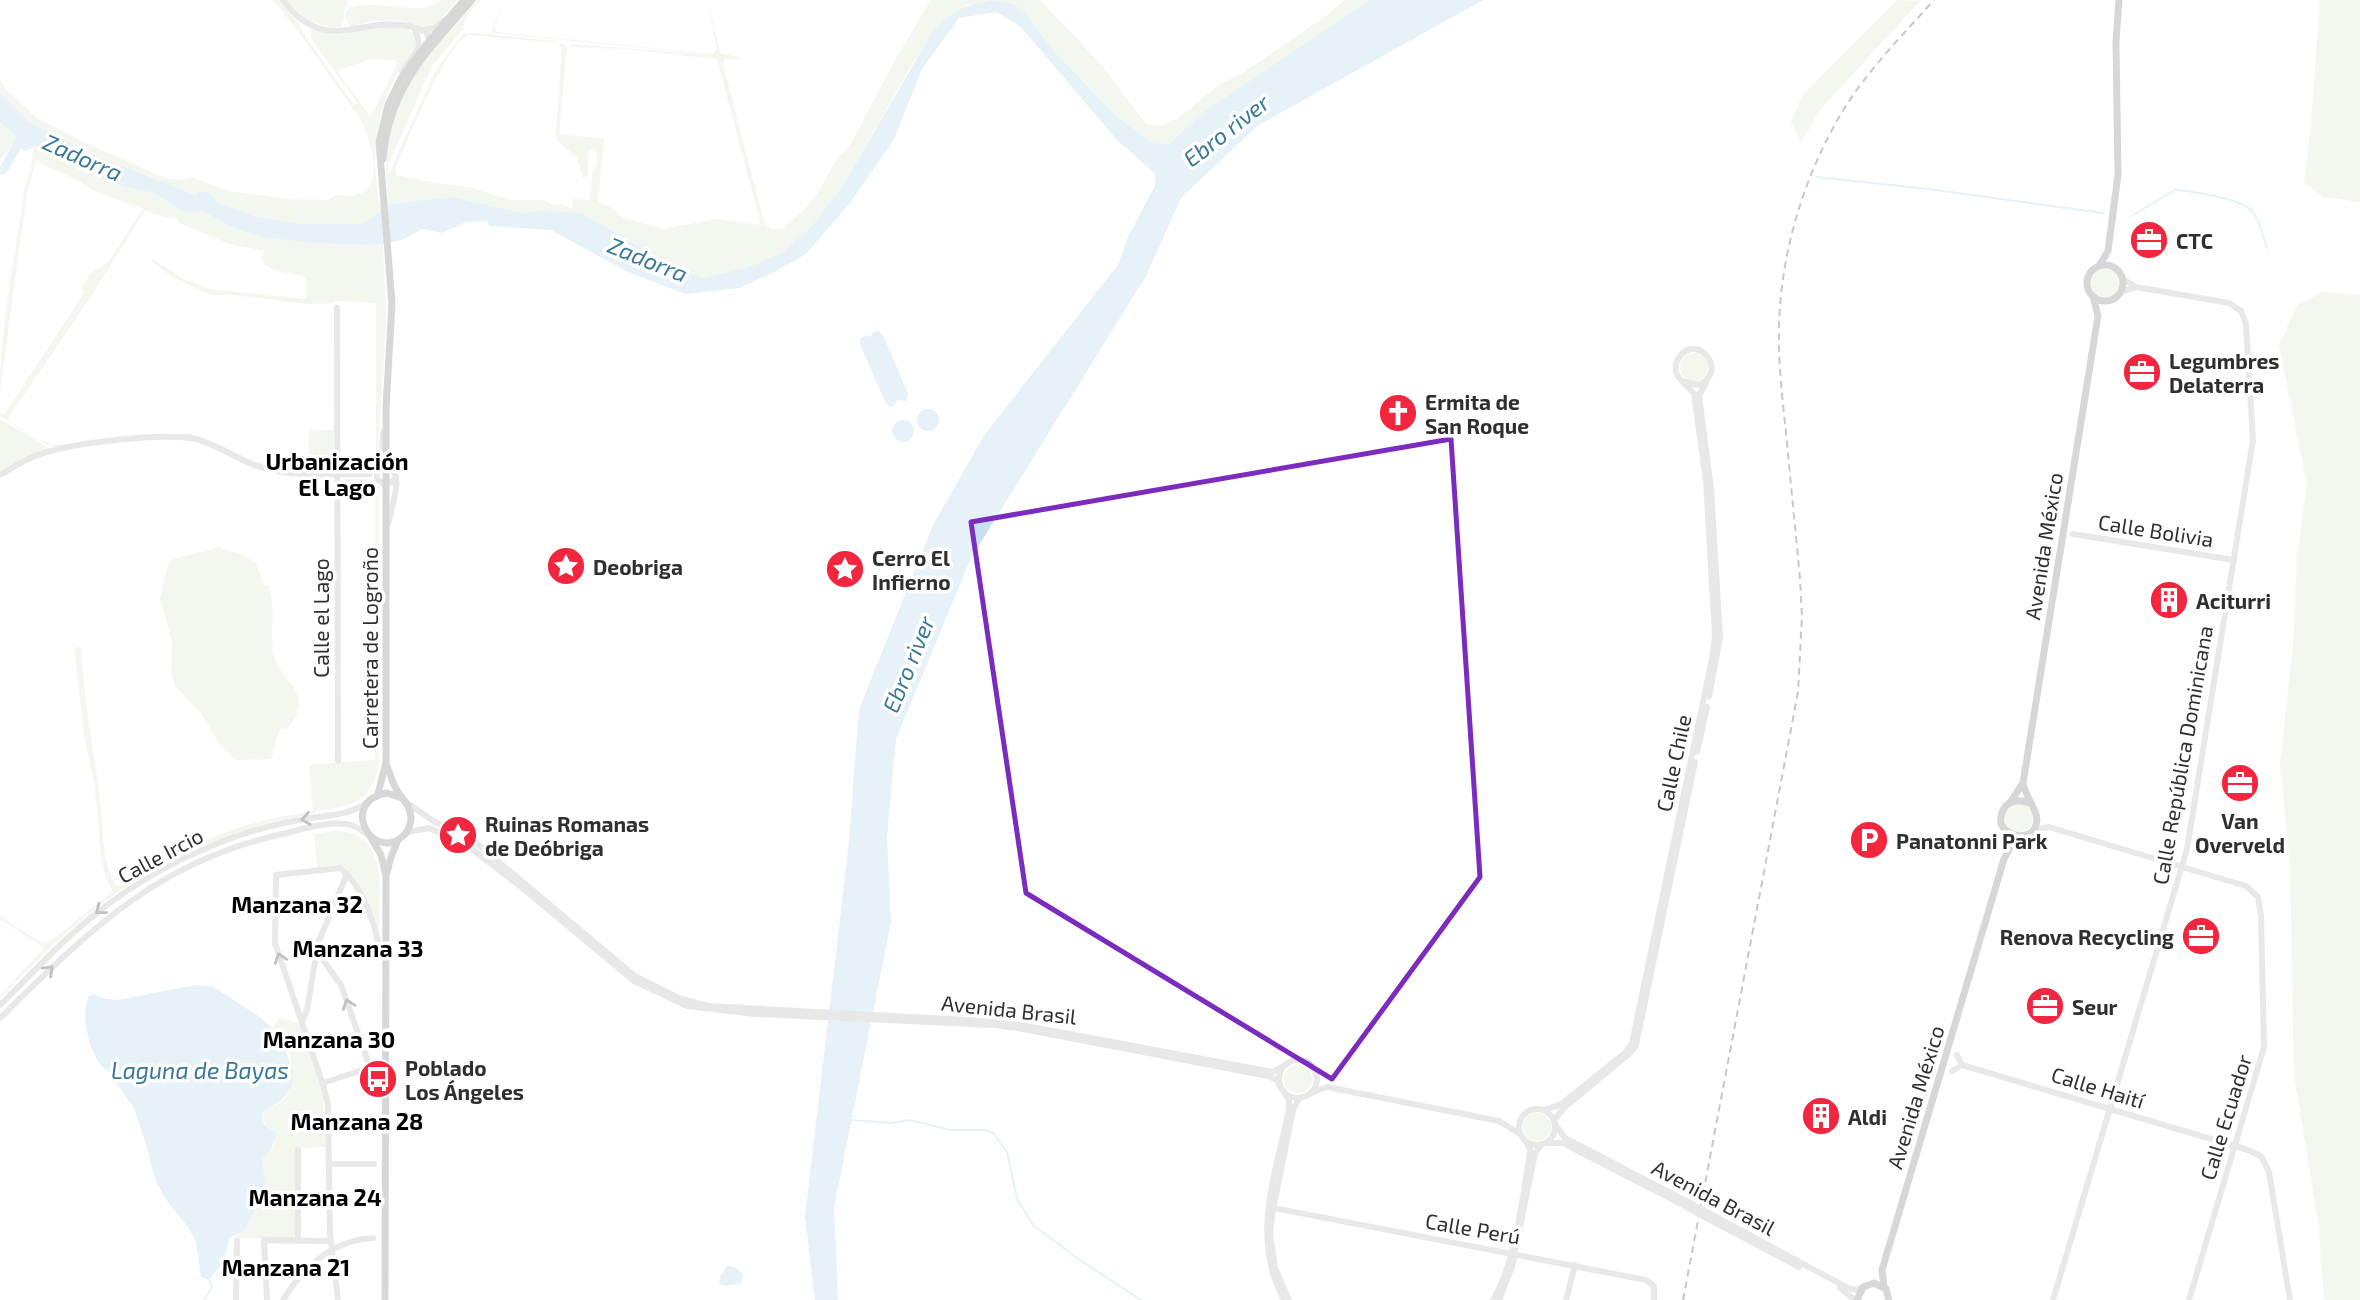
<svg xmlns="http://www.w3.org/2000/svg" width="2360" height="1300" viewBox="0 0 2360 1300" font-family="'Exo 2',sans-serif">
<rect width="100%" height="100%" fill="#fff"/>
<g fill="#e6eedc" fill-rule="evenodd">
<path d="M273,0H279L298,22L307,39L354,105L357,102L311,38V29C322,33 333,35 345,34C366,31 400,16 416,36C415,54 402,64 394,80C375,117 371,162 379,203L388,201C376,109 418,63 477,0H481L469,13L462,28L465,29L461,31L431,68L394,152L388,165V176L435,71L463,34L473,33L557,41L567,47L559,134L604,139L598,202L610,207L624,218L664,229L716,219L761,225L717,59L621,49L571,47V44L725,56L494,33L492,28L506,0L494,26L496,32L714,54L717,49L708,0L720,53L740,57L741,60L725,59L723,64L765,225L771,229H782L800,214L816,196L836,160L850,145L895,60L931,0H1040L1100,63L1146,124L1161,126L1177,119L1219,85L1244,72L1326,16L1345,0H1370L1205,111L1169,144L1152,143L1115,115L1054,51L1026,14L968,4L914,61L842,187L811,227L784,252L749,267L703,278L671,265L581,213L545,210L524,213L452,197L391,204L361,224H300L257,217L216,202L199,191L195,195L81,150L28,121L0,93V80L6,89L37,118L86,143L165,178L180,180L191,177L229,191L290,199L328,200L335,195L352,196L364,192L371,186L374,173L373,155L363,123L296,28ZM468,35L557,43L562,47L556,133L557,140L577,158L583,179L588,175V152L593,149L597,153V167H594L589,200L573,199L572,209L561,204L552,205L545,200H511L470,187L442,184L396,175V167C408,140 445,46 468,35ZM371,59L396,60L397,65L371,117L337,71Z"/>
<path d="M287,0H349C341,9 346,19 340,27C317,28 301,18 287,0Z"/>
<path d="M441,0H458L439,20L427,28L398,20L372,21L351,27C348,22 344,17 346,11C351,0 400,7 414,8C424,9 433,5 441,0Z"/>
<polygon points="1897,0 1920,1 1820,110 1801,143 1791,122 1802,96"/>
<polygon points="2320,0 2360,0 2360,202 2324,197 2304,183 2311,123"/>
<polygon points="0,122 19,138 0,160"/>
<path d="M34,147L122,186L154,193L182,211H203L227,225L316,243L383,244L386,322L378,450L376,454V303L335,301L333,303L308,304L234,295H210L171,276L152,262L153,259L184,279L209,289L304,299L306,298V278C292,270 268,276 261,258L265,251L229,244L179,223L177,218L163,217L145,210L98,286L9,417V421L37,439L53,445L190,433L257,462L300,471L308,469L309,430H334L332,468L309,470L308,472L267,467L183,436L56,448L35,439L0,416V412L3,415L6,412L84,293L82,288L90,274L108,262L143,209L92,190C78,177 52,172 37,160L27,192L0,392C0,326 15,257 24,192C28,176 33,161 34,147Z"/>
<circle cx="2105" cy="283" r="14"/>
<polygon points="2323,292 2360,295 2360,1300 2324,1300 2319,1228 2294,1076 2290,867 2280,763 2293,645 2297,557 2307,484 2279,345 2297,305"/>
<circle cx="1694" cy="367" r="14"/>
<polygon points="0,419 50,449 0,473"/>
<path d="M343,479H366L379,486V760C375,802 351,806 315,811V813C227,832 159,857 89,914C57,939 29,970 0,998V995L44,948L0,919V916L40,942H47L56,937L109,894L112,890L106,879L101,859L95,787L84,736L74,647H81C84,695 92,743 99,791C104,821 100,858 116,885L120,886C163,860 205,837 254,823C273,817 294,815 313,811L309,765L375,760V495L341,494Z"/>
<path d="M221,547V549L239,553L256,563L264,585H269C276,611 269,632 274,656C279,676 296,683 299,699C301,712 294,719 287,729H280L271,759L239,760L232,757L217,740L200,712L175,686L171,671L172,642L160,599L167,567L173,559Z"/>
<circle cx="2019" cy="818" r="14"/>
<path d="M334,831C390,830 379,892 379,930L377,929L346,869L337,865L317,867L314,834Z"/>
<path d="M280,1018L299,1023L323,1095L326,1147L295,1148L296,1238H235L234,1236L244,1231L266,1189L262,1159L271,1151L279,1133L265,1125L263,1114C269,1107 279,1105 285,1098C300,1077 290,1044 272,1028Z"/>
<circle cx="1298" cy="1079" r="14"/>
<circle cx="1537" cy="1127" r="14"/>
</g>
<g fill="#c7e1ef">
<path d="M992,0L1014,4L1026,14L1054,51L1115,115L1152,143L1169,144L1205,111L1370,0H1483L1257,126L1181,198L1146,276L971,558L896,739L887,838L891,922L834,1208L838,1300H815L805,1217L848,851L859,709L933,525L985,434L1118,265L1128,237L1155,186V174L1117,140L1020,26L996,12L959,18L922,69L894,139L850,203L806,254L776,271L739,288L685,294L628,272L551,230L489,226L488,221L466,222L442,233L422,229L402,240L377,245L316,243L261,237L227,225L203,211H182L154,193L122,186L73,166L40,148L34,147L25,151L15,143L18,138L0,122V93L28,121L81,150L195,195L199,191L209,193L216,202L257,217L300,224H361L391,204L452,197L524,213L545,210L581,213L671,265L703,278L749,267L783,252L811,227L842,187L933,31C953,11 964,5 992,0Z"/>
<polygon points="877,330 883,335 908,394 906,401 897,400 896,404 891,407 886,404 860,344 861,338 867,335 871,337 872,333"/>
<circle cx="928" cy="420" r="11"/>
<circle cx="903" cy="431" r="11"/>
<path d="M196,985L212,986L260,1017L279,1035L293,1070L292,1086L282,1100L262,1113L264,1125L278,1133L270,1151L262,1159L266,1189L244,1231L230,1237L223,1262L209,1280L201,1277L196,1242L188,1227L167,1201L156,1182L146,1144L134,1108L107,1070C94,1064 84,1029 85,1014C85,1009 87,1003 88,997L93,994L105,999L117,1000Z"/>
<polygon points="727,1266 735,1267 743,1274 741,1283 725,1286 719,1284 720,1277"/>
</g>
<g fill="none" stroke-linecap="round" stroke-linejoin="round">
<g stroke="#c7e1ef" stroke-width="2">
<polyline points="1816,177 1928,189 2103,213"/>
<path d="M2133,215L2175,190C2191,191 2244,199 2253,212C2260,221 2263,237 2267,248"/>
<polyline points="852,1120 891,1123 909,1120 951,1130 985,1130 993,1133 1007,1152 1017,1199 1034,1226 1080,1260 1141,1300"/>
<polyline points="204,1300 212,1287 209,1280"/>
</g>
<polyline stroke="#c7e1ef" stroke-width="9" points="0,170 3,170 22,138"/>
<g stroke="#ccc" stroke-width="6">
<path d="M283,0C330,63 368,5 426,32L430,39"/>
<polyline points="423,30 434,28 443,21"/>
<path d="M402,72C413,54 425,49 414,28"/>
<polyline points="2121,292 2134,288"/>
<polyline points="337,308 338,761"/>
<polyline points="1706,383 1699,395 1711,489 1720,637 1709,697"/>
<polyline points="378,469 382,454 383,432"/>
<path d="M0,475C12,468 24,460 38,455C71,443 162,432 196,439C216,444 234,457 254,465C291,478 332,474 370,474"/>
<path d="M388,524C391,509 406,471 386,465L377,471V479L384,484L392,482L396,477"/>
<polyline points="2073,534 2234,560"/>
<polyline points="1697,752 1707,707"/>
<polyline points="407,803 435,822 475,842 635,976 679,998 708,1006 1005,1022 1273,1072 1287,1064"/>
<polyline points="2033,830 2049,827 2246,886 2258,897 2261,916 2264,1047 2189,1300"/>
<polyline points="407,832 429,828 464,843 520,886 634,981 687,1006 754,1014 994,1025 1023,1029 1268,1076 1277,1080 1281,1088"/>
<polyline points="318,948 318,953 341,985 370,1067 386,1083"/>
<path d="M0,1005C32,974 62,940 97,913C139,879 187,854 237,836C261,828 285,822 310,818C329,815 350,815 366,803"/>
<path d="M0,1018C89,931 156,862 282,834C303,829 330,820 351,825C357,827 364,832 369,836"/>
<polyline points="302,1022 307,1010 318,943 347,874"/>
<polyline points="1957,1055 1962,1065"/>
<circle cx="1298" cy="1079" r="19"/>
<polyline points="1952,1071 1962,1065 2248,1150 2261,1156 2269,1172 2290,1300"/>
<polyline points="323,1083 386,1062"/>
<polyline points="1311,1093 1327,1087 1499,1121 1520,1134"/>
<circle cx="1537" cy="1127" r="18"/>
<path d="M1543,1110L1560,1105L1626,1052L1632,1043L1712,659L1715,636L1706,481L1694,394C1689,386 1679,382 1676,372C1675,367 1676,361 1680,356C1698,333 1730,372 1698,385L1682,381"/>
<polyline points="1554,1120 1565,1107 1629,1054 1636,1045 1695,762"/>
<polyline points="1555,1124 1565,1138 1686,1201"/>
<polyline points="1546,1143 1563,1143 1685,1206"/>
<polyline points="329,1164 374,1164"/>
<polyline points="1269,1207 1646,1280 1654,1286 1654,1300"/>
<polyline points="1716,1217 1848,1288 1856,1290 1863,1287"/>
<polyline points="1714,1222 1799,1267"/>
<polyline points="298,1241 298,1150"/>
<polyline points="1840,1288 1855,1300"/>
<polyline points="236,1300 237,1241"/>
<polyline points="267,1300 264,1240 330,1241"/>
<path d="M283,1300C303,1267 333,1240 373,1238"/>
<path d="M338,1300L330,1234L328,1105L323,1085L275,943L276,875L340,868C361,885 373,919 379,945L386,948"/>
<path d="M1284,1300C1250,1237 1276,1174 1289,1109V1100L1285,1093"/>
<polyline points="1289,1300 1275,1268 1270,1234 1272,1215 1293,1110 1298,1100 1301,1098"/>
<path d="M1493,1300C1515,1264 1523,1196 1530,1153V1148L1525,1141"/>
<polyline points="1499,1300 1512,1267 1535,1153 1541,1145"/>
<polyline points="1566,1300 1575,1265"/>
<polyline points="2053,1300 2187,849 2253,440 2246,324 2241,311 2229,303 2136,287 2123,279"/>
</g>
<g stroke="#a7a7a7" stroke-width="7">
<path d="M383,159C389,88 427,51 472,0"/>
<circle cx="2105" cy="283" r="18"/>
<polyline points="2099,266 2108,251 2118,175 2116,42 2119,0"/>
<path d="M386,763C389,772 392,781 396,789C402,799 411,806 411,818C411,825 407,833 402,837C371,862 339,801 387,793L402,798"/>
<path d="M2023,783C2025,796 2037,810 2037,819C2036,841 2010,840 2001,824C1999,806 2012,796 2029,803"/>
<polyline points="378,794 386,762 386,408 392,303 379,142 388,105 401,78 428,42 464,0"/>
<polyline points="2011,801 2023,783 2098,316 2093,296"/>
<polyline points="371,838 381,855 385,872"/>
<polyline points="1884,1287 1882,1270 2004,859 2012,844 2021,836"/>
<polyline points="385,1300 386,876 391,857 398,840"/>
<polyline points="1857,1300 1863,1287 1874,1283 1886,1289 1889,1300"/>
</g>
<path stroke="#848484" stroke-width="2" stroke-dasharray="7 5" stroke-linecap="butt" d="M1683,1300L1798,692L1802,616L1800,579C1796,534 1791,488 1787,442C1783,404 1778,365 1779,326C1781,254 1802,182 1838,119C1863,75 1900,38 1934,0"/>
<g stroke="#ccc" stroke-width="6">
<polyline points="1686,1201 1716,1217"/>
<polyline points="1685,1206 1714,1222"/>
</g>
</g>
<defs><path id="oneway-chevron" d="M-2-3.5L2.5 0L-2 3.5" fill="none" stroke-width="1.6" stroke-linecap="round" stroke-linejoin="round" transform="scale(1.75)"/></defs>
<g stroke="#767676">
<use href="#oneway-chevron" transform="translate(306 819) rotate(170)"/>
<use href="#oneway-chevron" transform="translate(100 910) rotate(142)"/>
<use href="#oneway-chevron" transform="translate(280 958) rotate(-109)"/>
<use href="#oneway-chevron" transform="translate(49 970) rotate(-44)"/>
<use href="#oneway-chevron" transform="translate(348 1004) rotate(-109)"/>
</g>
<path d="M0 0H2360V1300H0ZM1451,439L1480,877L1332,1079L1026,893L971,522Z" fill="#fff" fill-opacity=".55" fill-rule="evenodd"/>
<path fill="none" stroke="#7b2cbf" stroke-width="5" stroke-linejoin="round" d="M1451,439L1480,877L1332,1079L1026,893L971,522Z"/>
<defs>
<g id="office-disc" transform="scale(2.0125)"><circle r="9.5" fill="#f2263e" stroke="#fff"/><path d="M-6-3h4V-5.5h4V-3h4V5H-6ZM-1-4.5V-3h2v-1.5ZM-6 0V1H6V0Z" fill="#fff"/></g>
<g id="church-disc" transform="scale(2.0125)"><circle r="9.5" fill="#f2263e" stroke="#fff"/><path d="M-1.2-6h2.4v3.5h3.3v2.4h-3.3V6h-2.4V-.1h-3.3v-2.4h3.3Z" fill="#fff"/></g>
<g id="sight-disc" transform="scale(2.0125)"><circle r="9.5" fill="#f2263e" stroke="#fff"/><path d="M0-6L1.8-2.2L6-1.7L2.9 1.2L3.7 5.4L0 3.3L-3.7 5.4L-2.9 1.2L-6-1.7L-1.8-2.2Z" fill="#fff"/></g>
<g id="building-disc" transform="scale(2.0125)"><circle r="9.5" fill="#f2263e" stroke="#fff"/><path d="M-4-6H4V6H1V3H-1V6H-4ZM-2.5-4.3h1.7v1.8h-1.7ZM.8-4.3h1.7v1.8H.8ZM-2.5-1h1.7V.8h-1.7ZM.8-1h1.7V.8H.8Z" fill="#fff"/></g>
<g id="parking-disc" transform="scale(2.0125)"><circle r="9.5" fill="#f2263e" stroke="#fff"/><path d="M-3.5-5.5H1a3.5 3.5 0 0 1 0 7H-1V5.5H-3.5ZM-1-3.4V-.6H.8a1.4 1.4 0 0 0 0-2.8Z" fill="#fff"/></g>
<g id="bus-disc" transform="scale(2.0125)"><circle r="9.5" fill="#f2263e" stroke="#fff"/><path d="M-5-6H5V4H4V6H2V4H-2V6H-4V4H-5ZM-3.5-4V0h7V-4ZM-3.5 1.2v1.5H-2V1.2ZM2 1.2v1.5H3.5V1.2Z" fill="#fff"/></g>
</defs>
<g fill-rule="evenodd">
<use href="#office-disc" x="2149" y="240"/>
<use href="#office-disc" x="2142" y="372"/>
<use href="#church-disc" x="1398" y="413"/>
<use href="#sight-disc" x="566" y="566"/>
<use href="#sight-disc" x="845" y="569"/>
<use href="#building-disc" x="2169" y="600"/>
<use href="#office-disc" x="2240" y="783"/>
<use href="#sight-disc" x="458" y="835"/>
<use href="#parking-disc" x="1869" y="840"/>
<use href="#office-disc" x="2201" y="936"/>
<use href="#office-disc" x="2045" y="1006"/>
<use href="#bus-disc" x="378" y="1079"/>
<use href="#building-disc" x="1821" y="1116"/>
</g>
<g text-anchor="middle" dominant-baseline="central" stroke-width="7" stroke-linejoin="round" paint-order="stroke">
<g font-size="21" font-weight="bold" fill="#2f2f2f" stroke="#fff" text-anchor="start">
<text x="2176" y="240">CTC</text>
<text x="2169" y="360">Legumbres<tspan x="2169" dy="24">Delaterra</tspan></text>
<text x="1425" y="401">Ermita de<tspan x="1425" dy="24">San Roque</tspan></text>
<text x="872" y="557">Cerro El<tspan x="872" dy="24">Infierno</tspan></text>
<text x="593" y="566">Deobriga</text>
<text x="2196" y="600">Aciturri</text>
<text x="2240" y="820" text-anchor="middle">Van<tspan x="2240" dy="24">Overveld</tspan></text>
<text x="485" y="823">Ruinas Romanas<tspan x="485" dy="24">de Deóbriga</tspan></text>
<text x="1896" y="840">Panatonni Park</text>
<text x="2174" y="936" text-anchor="end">Renova Recycling</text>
<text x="2072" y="1006">Seur</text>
<text x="405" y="1067">Poblado<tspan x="405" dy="24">Los Ángeles</tspan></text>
<text x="1848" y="1116">Aldi</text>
</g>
<g font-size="21" fill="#2f2f2f" stroke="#fff">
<text transform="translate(2156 530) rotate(9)">Calle Bolivia</text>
<text transform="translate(2043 546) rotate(-81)">Avenida México</text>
<text transform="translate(320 618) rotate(-90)">Calle el Lago</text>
<text transform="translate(369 648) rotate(-90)">Carretera de Logroño</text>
<text transform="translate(2182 755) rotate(-80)">Calle República Dominicana</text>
<text transform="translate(1673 763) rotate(-78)">Calle Chile</text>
<text transform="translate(160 855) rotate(-28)">Calle Ircio</text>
<text transform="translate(1009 1009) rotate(6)">Avenida Brasil</text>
<text transform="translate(2098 1087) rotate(17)">Calle Haití</text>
<text transform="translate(1915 1097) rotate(-73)">Avenida México</text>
<text transform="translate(2225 1117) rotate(-73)">Calle Ecuador</text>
<text transform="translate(1714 1197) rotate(28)">Avenida Brasil</text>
<text transform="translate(1473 1228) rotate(10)">Calle Perú</text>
</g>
<g font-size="23" font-style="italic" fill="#377798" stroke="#fff">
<text transform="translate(1226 130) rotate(-38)">Ebro river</text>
<text transform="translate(83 157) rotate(24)">Zadorra</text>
<text transform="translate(648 259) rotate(22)">Zadorra</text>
<text transform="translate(908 664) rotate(-68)">Ebro river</text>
<text x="200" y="1070">Laguna de Bayas</text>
</g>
<g font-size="23" font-weight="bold" fill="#000" stroke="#fff">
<text x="337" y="461">Urbanización<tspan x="337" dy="26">El Lago</tspan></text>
<text x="297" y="904">Manzana 32</text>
<text x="358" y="948">Manzana 33</text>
<text x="329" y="1039">Manzana 30</text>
<text x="357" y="1121">Manzana 28</text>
<text x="315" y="1197">Manzana 24</text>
<text x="286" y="1267">Manzana 21</text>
</g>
</g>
</svg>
